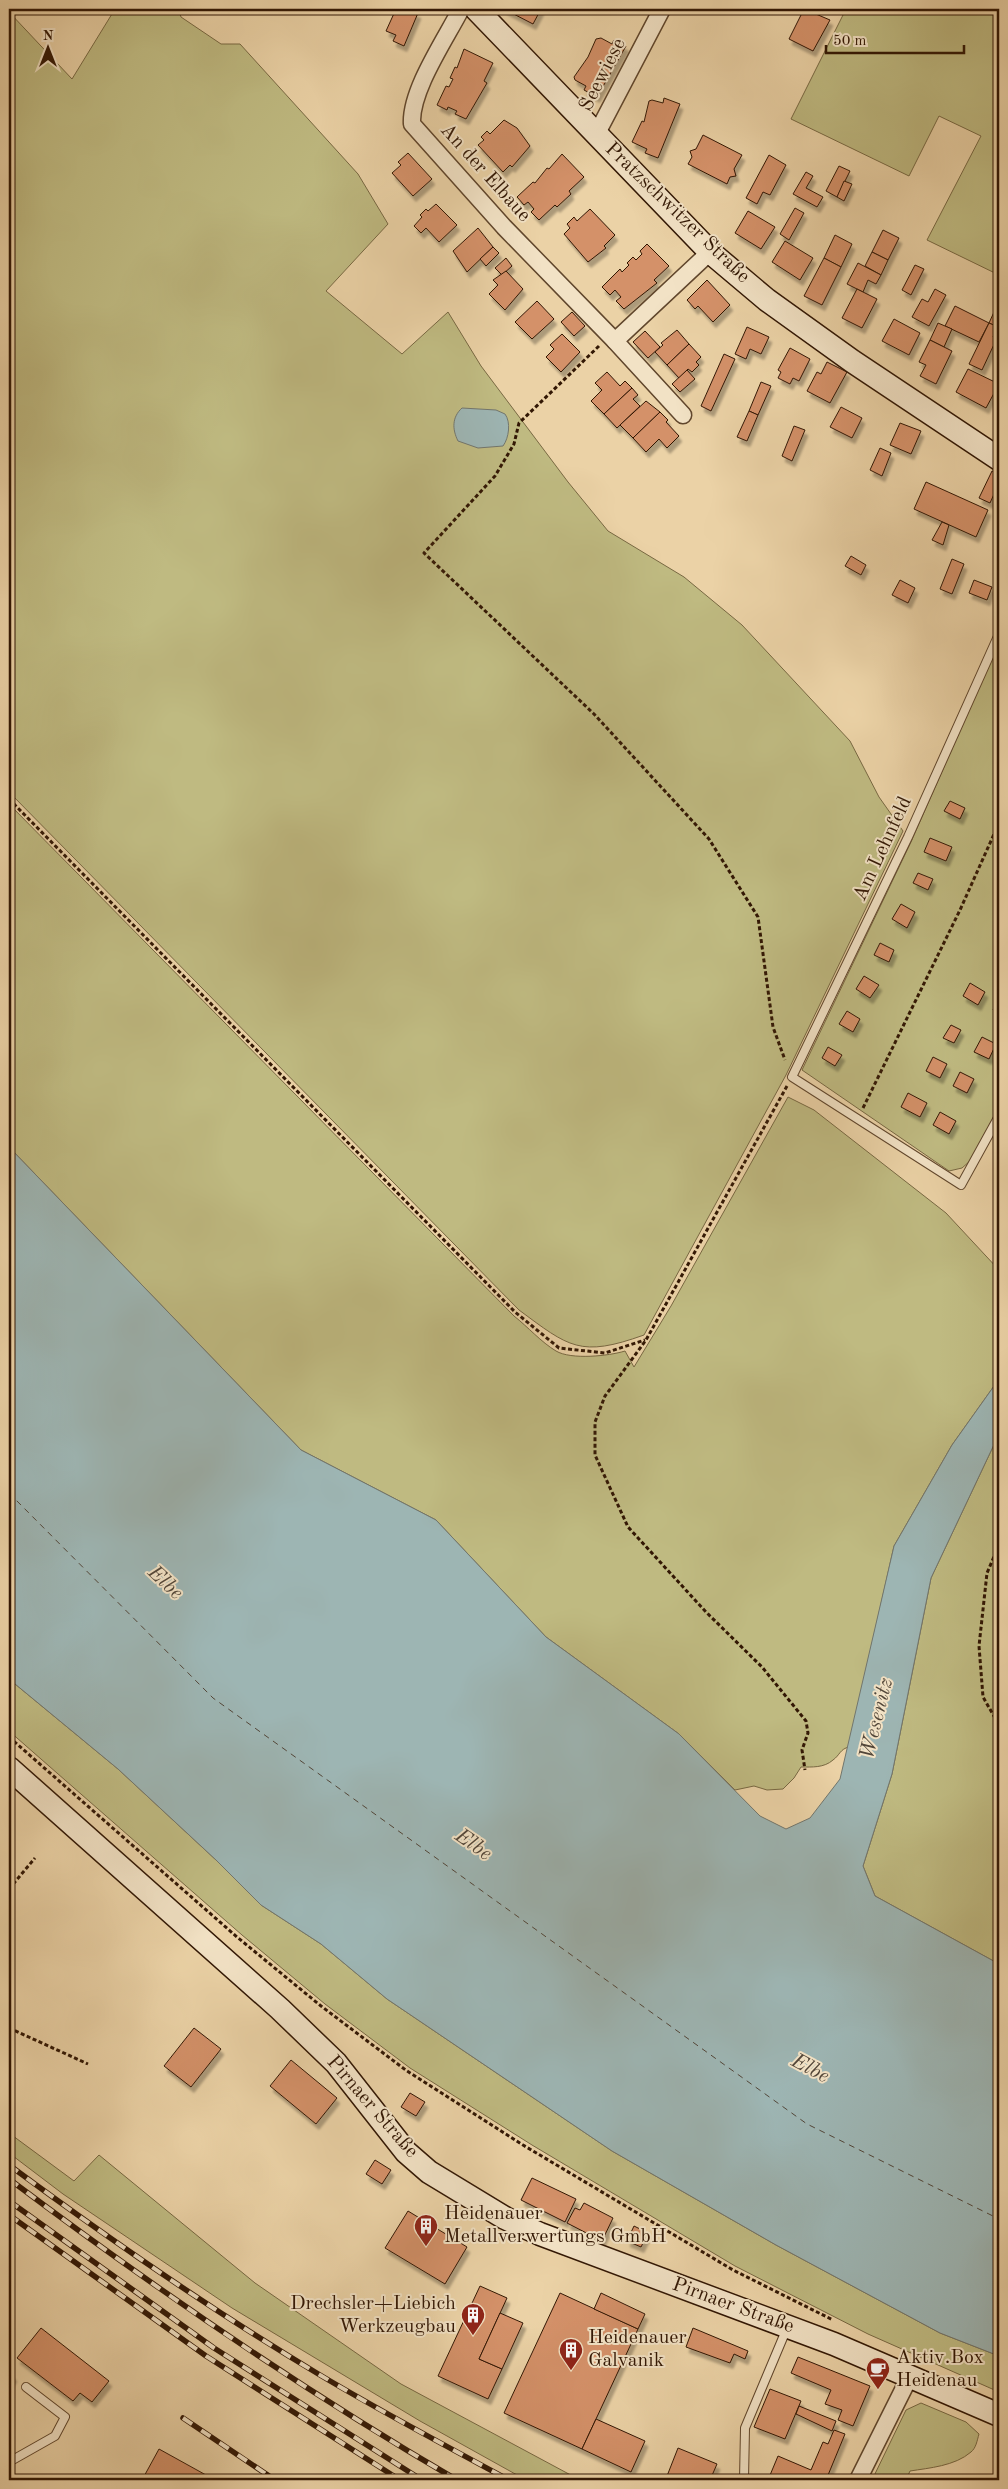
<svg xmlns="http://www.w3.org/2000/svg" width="1008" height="2489" viewBox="0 0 1008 2489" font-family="'Old Standard TT',serif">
<defs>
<filter id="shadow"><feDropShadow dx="3" dy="5.5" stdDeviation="1" flood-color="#0004"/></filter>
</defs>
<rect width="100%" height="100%" fill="#ebd2a6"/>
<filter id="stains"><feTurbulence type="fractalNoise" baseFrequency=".004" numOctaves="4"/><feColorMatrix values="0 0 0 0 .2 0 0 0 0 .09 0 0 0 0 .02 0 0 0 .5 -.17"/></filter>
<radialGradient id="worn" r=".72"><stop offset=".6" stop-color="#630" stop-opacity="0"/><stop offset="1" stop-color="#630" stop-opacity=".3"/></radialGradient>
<g fill="#bfba81" stroke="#786842">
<path d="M115,9H178L181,17L221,44H240L358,174L388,224L326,291L402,354L448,312L481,366L568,482L608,531L684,577L742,625L850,741L879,797L903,831L786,1075L644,1335C580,1358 569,1347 519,1310L9,792V12L72,79Z"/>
<polygon points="846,9 999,9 999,275 927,240 981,136 939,116 909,176 791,119"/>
<polygon points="993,655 999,657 999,1107 970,1161 962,1168 949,1171 802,1070 911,842"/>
<path d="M9,804L514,1316C528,1327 541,1342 556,1351C571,1360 609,1356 625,1351L634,1367L671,1306L788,1097L814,1110L946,1213L999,1270V1379L952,1445L894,1546L849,1747C840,1749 840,1755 833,1760C824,1768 812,1767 801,1767L794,1778L783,1789L767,1790L754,1786L735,1790L679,1734L546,1637L436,1520L301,1450L9,1147Z"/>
<polygon points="999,1434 999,1964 875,1896 863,1866 892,1774 931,1578"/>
<polygon points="9,1679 118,1769 216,1860 261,1905 321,1944 387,1999 612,2151 776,2245 940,2333 999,2356 999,2392 868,2334 735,2266 532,2145 410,2068 325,2004 242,1935 9,1731"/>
<polygon points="9,2133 74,2181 99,2155 255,2283 401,2384 580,2480 526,2480 420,2421 232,2308 63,2194 9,2153"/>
<path d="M921,2403L966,2422L979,2434C977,2441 976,2448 971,2452C955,2466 929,2468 910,2471L906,2480H872L906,2410Z"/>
</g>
<g fill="#9db5b3" stroke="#72766d">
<path d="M462,408L496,410L505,414C511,422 509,438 503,446L478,448L458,441C452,429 452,417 462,408Z"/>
<polygon points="9,1147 301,1450 436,1520 546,1637 679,1734 760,1816 786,1829 810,1818 840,1779 894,1546 952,1445 999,1379 999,1434 931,1578 892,1774 863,1866 875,1896 999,1964 999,2356 940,2333 776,2245 612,2151 387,1999 321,1944 261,1905 216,1860 118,1769 9,1679"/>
</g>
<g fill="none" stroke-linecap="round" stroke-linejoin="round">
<polyline stroke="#524639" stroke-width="1" stroke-dasharray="6 5" stroke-linecap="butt" points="9,1493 213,1698 807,2124 999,2219"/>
</g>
<g fill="#d49169" stroke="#321704" filter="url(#shadow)">
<polygon points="396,9 407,9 418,13 404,46 393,41 396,35 386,31"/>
<polygon points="504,9 541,9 533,24"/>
<polygon points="804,9 830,20 813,51 789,39"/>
<polygon points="601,38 612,44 614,40 626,46 597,97 584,90 586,86 575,80 574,77 588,57 596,39"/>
<polygon points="464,49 493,63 484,81 487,83 466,119 455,114 457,111 448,107 447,110 437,105 446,86 449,87 453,79 450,78 455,67 457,68"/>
<polygon points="664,98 680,104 658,158 645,153 647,149 632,142 642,121 644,122 649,101 652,100 663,103"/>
<polygon points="504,120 517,128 530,146 512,167 510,165 503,172 478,145 484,140 481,137 487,131 490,134"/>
<polygon points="703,135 742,155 734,169 736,176 730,177 727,184 688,164 692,157 690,151 696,149"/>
<polygon points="408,153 432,179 413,196 392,173 401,165 398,162"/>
<polygon points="562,154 584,177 569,191 571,194 557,207 555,205 539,220 531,212 534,209 528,202 524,205 517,197 533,182 535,183 547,168 549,169"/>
<polygon points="769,155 786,165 770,195 763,192 757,204 746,198"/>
<polygon points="839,166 850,171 837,197 826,191"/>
<polygon points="806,172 813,176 806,188 823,197 817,207 793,194"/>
<polygon points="844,181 852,184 844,201 837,197"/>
<polygon points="436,204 457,225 439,242 426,228 421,233 414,226 422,217 420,215 426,209 428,211"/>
<polygon points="795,208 804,213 789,240 780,234"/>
<polygon points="590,209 615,235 604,246 606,248 588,262 564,234 570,228 567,224 574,217 577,221"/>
<polygon points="748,211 775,227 761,249 735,233"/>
<polygon points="478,228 493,247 467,272 453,251"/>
<polygon points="883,230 899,238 888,260 872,252"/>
<polygon points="835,235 852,244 841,267 824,258"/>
<polygon points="785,241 813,258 800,280 772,262"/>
<polygon points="647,244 669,266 654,280 657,283 624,309 616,301 621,297 615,290 610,295 602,287 620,269 622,272 629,265 627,263 633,257 636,260 642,254 640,251"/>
<polygon points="493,247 499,253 486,266 480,259"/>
<polygon points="872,252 888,260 881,275 865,266"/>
<polygon points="506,258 512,266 502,275 495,268"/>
<polygon points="824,258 841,267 822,305 804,296"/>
<polygon points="858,263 881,275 876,284 868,280 863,292 847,284"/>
<polygon points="915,265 924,269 911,295 902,290"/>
<polygon points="506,271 523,289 505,310 489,294 498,285 493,280"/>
<polygon points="707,280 730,305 713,322 698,306 695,309 687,300"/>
<polygon points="857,289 877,299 862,328 842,318"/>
<polygon points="935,289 946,295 929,326 912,317 922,299 928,302"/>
<polygon points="537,301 554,319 532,339 515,322"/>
<polygon points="999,301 999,324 998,327 989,323"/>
<polygon points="955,306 989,323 979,342 945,326"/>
<polygon points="572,312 585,326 574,336 561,322"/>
<polygon points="894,319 920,333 909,355 882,341"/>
<polygon points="938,323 952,329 944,347 930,340"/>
<polygon points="989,323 998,327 993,337 997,338 982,370 969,364"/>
<polygon points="747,327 769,337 761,354 750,349 746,359 735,354"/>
<polygon points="677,330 689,344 667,365 655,352 663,345 661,343"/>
<polygon points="645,331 660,347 648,358 633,342"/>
<polygon points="562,334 580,352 561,372 546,357 554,349 550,345"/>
<polygon points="930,340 952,351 936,384 920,376 926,365 919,362"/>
<polygon points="689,344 701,357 696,362 699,365 692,372 688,369 679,378 667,365"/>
<polygon points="790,348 810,359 799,381 793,378 790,384 778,378 781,372 778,370"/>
<polygon points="724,354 735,359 711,411 701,406"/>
<polygon points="827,362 847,372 830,403 807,391 817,372 821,374"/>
<polygon points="968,369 999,384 986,408 956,392"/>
<polygon points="687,370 695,379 680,392 672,384"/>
<polygon points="607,372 620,386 625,381 632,388 604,414 591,401 602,390 595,383"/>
<polygon points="761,382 771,386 758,415 749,411"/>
<polygon points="632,388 638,395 633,399 640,406 617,428 604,414"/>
<polygon points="646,401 660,412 633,438 620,425"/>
<polygon points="841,407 862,418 852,438 830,427"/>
<polygon points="749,411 758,415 747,441 737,437"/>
<polygon points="660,412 668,420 666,422 679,436 667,448 659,439 646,452 633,438"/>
<polygon points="900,423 921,431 911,454 890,445"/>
<polygon points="794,426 805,430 792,461 782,456"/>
<polygon points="880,448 891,453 882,476 870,470"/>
<polygon points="992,471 999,474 999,483 990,503 979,498"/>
<polygon points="926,482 988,510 976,537 914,509"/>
<polygon points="942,522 949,525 943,545 932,540"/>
<polygon points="851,556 866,565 861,575 845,566"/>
<polygon points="952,559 964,564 952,594 940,589"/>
<polygon points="900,580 915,588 908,603 892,595"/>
<polygon points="974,580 992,587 987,600 969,593"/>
<polygon points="950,801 965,808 960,819 944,811"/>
<polygon points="930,838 952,847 946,861 924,852"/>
<polygon points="918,873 933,879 928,890 913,883"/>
<polygon points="901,904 915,912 907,928 892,919"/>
<polygon points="880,943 894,950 889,962 874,955"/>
<polygon points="864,976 879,985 870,998 856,989"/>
<polygon points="970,983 985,992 978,1005 963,996"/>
<polygon points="999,999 999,1013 993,1010"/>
<polygon points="847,1011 860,1019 853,1032 839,1024"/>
<polygon points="951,1025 961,1030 954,1043 943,1038"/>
<polygon points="982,1037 996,1044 989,1059 974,1052"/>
<polygon points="828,1047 842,1055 835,1066 822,1058"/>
<polygon points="933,1057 947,1064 940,1078 926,1071"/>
<polygon points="960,1072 974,1079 967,1093 953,1086"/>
<polygon points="908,1093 927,1103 920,1117 901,1107"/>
<polygon points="940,1112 956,1121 949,1134 933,1125"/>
<polygon points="999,1212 999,1224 995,1221"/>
<polygon points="194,2028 221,2049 191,2087 164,2066"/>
<polygon points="291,2060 337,2098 316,2124 270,2086"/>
<polygon points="410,2093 425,2102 416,2116 401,2107"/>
<polygon points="375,2160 391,2170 382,2184 366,2174"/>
<polygon points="532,2178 576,2199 565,2222 521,2200"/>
<polygon points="584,2203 613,2218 602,2241 567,2223 575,2208 580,2210"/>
<polygon points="408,2211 467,2247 445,2284 385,2248"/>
<polygon points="634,2226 648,2233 641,2247 627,2241"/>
<polygon points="480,2286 507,2298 479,2359 502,2369 488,2399 438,2376"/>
<polygon points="560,2293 638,2329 582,2449 504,2413"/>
<polygon points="601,2293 645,2314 638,2329 594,2309"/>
<polygon points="500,2313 523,2323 502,2369 479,2359"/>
<polygon points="41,2328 109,2381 92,2402 80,2393 73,2401 17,2358"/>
<polygon points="693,2328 748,2351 745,2359 734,2354 730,2363 686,2347"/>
<polygon points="798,2357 870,2386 853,2426 838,2420 842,2410 825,2404 831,2390 791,2373"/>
<polygon points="9,2372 14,2376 9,2383"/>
<polygon points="770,2389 801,2401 785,2439 754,2427"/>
<polygon points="799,2406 836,2421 832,2431 796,2414"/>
<polygon points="596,2419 645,2441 631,2472 582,2449"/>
<polygon points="834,2430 845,2434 826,2480 768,2480 778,2456 811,2470 823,2442 828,2444"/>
<polygon points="678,2448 717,2464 710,2480 677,2480 667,2476"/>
<polygon points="159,2449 215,2480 142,2480"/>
</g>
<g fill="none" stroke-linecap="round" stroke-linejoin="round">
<g stroke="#60462c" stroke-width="10">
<g id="lane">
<polyline points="999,634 908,837 792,1077 961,1185 999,1116"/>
<polyline points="9,2462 55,2436 65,2417 26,2387"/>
<polyline points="744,2480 745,2428 787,2328"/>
</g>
</g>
<g stroke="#60462c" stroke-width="19">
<g id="street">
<path d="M461,9C445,40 410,91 412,124L504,227L615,341L710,252"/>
<polyline points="596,135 662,9"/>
<polyline points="615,341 683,415"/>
<polyline points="858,2480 910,2376"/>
</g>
</g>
<g stroke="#321704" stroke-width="25">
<g id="secondary">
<polyline points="476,9 710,252 767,300 852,361 999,459"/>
<polyline points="9,1768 280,2009 336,2063 406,2152 429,2172 505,2218 540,2234 834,2344 999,2415"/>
</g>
</g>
<g stroke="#321704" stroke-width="3" stroke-dasharray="4 2.5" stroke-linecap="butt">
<polyline points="599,346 519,423 514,444 495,476 424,553 594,714 709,839 758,917 773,1027 785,1060"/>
<polyline points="9,799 515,1312 559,1348 605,1353 645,1340"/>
<polyline points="787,1086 646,1340 605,1396 595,1422 595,1455 628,1527 706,1612 762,1667 806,1721 808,1733 802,1750 805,1770"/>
<polyline points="863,1108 960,910 999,823"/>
<polyline points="999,1545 987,1573 979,1646 983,1697 999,1725"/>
<polyline points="9,1737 237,1937 321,2006 407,2071 523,2145 733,2270 833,2320"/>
<polyline points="9,1889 35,1858"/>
<polyline points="9,2028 88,2064"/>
</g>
<use href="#lane" stroke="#f2e2c5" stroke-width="8"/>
<use href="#street" stroke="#f2e2c5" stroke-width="16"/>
<use href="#secondary" stroke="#f2e2c5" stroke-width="22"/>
<g stroke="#321704" stroke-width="5.5">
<g id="rail">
<path d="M9,2165C109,2239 213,2311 320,2375C382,2412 446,2446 509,2480"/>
<path d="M9,2179C153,2287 301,2389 457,2480"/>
<polyline points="9,2201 214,2348 422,2480"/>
<polyline points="9,2215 206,2356 400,2480"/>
<polyline points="183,2418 275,2480"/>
</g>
</g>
<use href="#rail" stroke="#f2e2c5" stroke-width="4" stroke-dasharray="11" stroke-linecap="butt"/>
</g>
<defs>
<g id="building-pin" transform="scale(1.25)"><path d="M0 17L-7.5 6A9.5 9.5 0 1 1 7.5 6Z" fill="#8f2418" stroke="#f2e2c5"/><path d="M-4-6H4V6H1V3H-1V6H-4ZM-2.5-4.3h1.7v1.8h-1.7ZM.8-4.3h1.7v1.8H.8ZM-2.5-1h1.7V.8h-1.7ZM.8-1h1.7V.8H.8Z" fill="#fff"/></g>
<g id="cafe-pin" transform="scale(1.25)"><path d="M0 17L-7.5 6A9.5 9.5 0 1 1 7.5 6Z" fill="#8f2418" stroke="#f2e2c5"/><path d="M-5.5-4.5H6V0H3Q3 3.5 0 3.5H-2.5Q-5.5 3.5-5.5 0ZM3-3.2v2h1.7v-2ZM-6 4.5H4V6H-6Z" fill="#fff"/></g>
</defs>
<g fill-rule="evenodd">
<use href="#building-pin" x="426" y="2226"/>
<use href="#building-pin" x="473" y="2315"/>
<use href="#building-pin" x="571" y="2350"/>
<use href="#cafe-pin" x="878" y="2369"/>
</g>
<g text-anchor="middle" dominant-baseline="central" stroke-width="4" stroke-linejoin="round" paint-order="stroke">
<g font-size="20" fill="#321704" stroke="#f2e2c5">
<text transform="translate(603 75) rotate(-63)">Seewiese</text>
<text transform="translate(485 173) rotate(48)">An der Elbaue</text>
<text transform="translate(677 213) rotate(44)">Pratzschwitzer Straße</text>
<text transform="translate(883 849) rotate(-65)">Am Lehnfeld</text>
<text transform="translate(372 2107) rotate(49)">Pirnaer Straße</text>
<text transform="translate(733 2306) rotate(20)">Pirnaer Straße</text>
</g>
<g font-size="20" fill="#321704" stroke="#f2e2c5" text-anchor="start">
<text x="444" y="2214">Heidenauer<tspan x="444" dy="23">Metallverwertungs GmbH</tspan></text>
<text x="456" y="2304" text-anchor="end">Drechsler+Liebich<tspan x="456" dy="23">Werkzeugbau</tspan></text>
<text x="588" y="2338">Heidenauer<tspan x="588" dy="23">Galvanik</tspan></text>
<text x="896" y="2358">Aktiv.Box<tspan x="896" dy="23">Heidenau</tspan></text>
</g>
<g font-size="21" font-style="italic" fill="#524639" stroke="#f2e2c5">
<text transform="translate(165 1583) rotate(43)">Elbe</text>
<text transform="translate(877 1719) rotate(-76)">Wesenitz</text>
<text transform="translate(473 1845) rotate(35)">Elbe</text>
<text transform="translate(810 2069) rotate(28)">Elbe</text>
</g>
</g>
<rect width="1008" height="2489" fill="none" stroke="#ebd2a6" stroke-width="30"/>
<rect x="10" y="10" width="988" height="2469" fill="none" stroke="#321704" stroke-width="2.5"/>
<rect x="15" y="15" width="978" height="2459" fill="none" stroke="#321704"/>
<g transform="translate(48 48)" stroke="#f2e2c5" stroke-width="4" paint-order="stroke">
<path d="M0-4L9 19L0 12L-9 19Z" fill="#321704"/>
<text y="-8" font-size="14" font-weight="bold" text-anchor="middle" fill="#321704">N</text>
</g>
<path d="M826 45v8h138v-8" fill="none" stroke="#321704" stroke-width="2.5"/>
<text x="833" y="45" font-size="15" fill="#321704" stroke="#f2e2c5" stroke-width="4" paint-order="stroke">50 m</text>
<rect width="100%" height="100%" filter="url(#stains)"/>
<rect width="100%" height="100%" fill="url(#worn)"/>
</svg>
